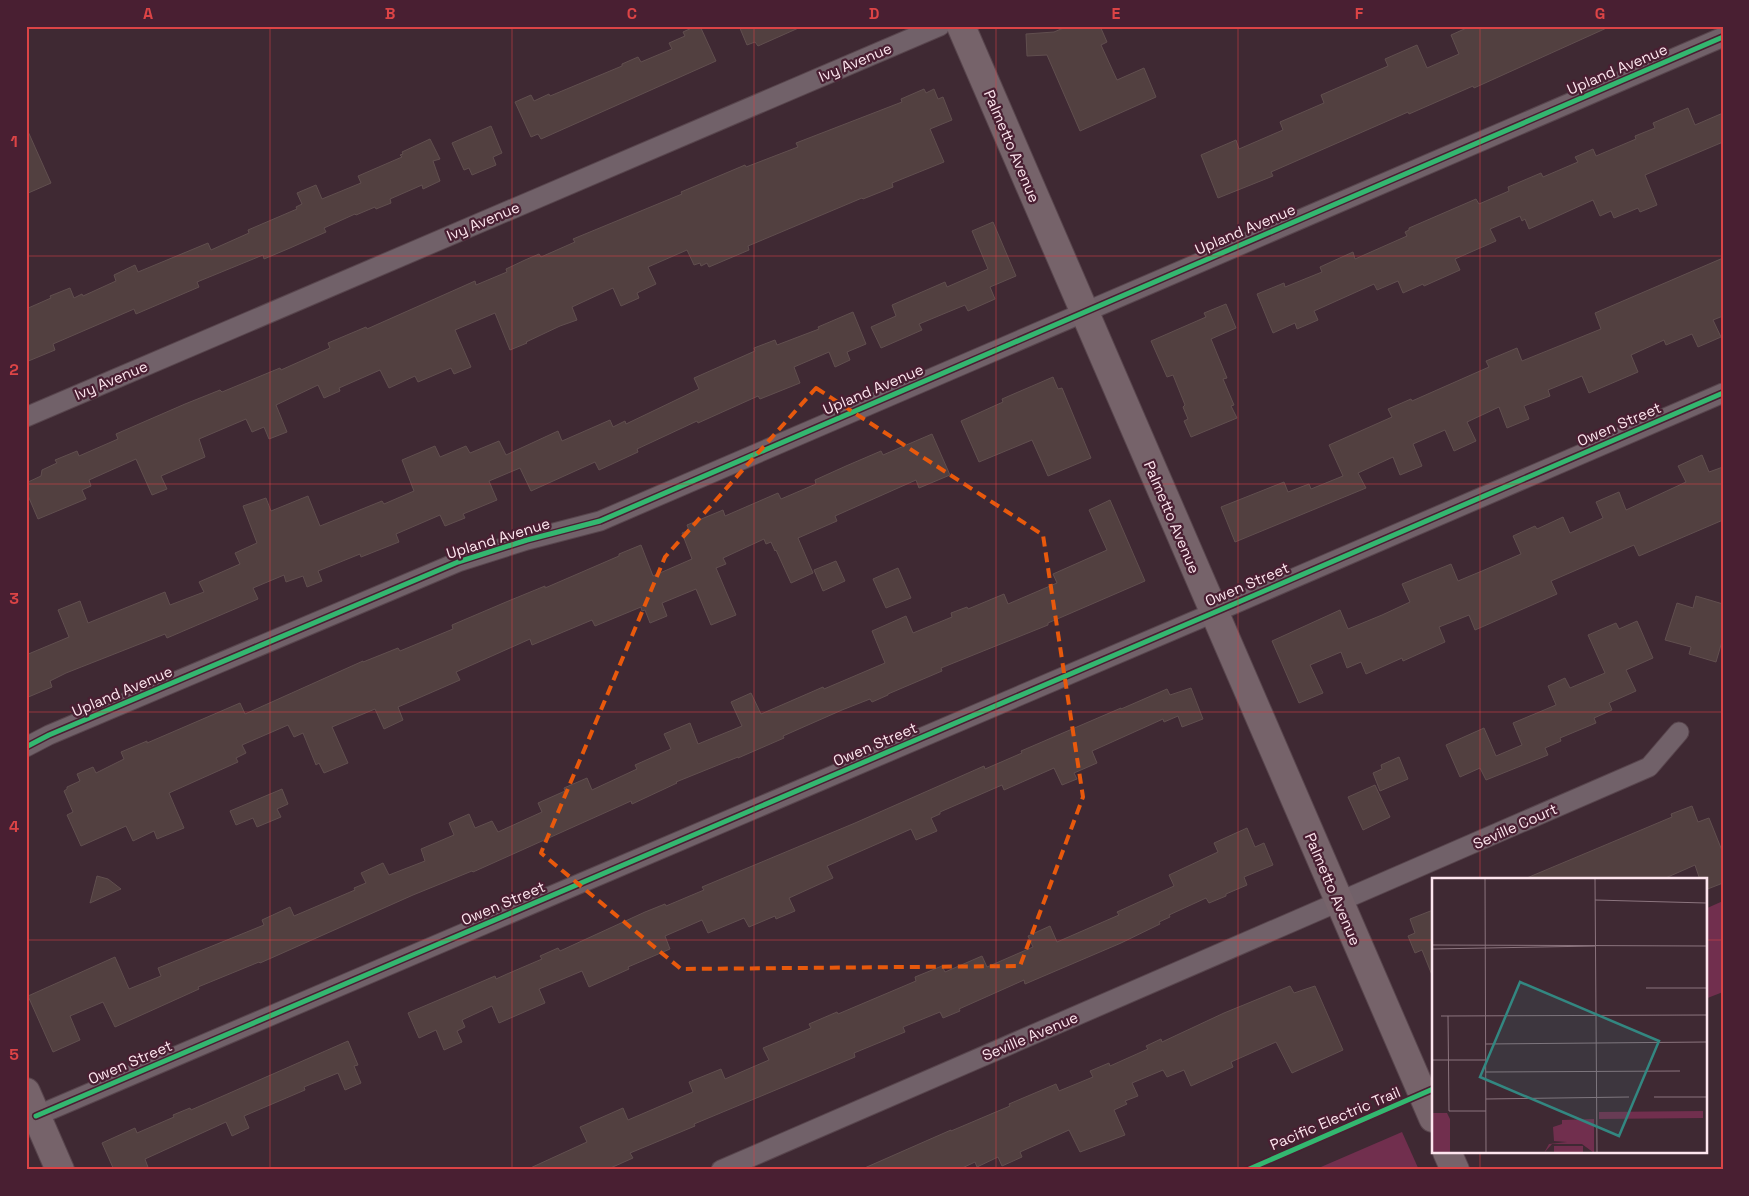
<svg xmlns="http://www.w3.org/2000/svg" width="1749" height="1196" viewBox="0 0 1749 1196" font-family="'Space Grotesk',sans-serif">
<rect width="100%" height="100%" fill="#3f2933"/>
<g fill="#712f4e">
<polygon points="1723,901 1723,992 1705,999 1705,909"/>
<polygon points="1402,1132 1419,1170 1314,1170"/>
</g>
<g fill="#524040" stroke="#614f4f">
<polygon points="696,26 700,26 716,61 541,139 538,134 531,137 515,102 531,95 534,101 549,94 550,96 622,66 622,64 638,57 641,62 672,49 669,43 685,36 683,32"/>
<polygon points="739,26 803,26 758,46 755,42 747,45"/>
<polygon points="1068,26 1100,26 1107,42 1101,45 1117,80 1144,68 1156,97 1080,131 1047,55 1027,56 1026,34 1054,32"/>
<polygon points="1471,26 1611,26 1474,88 1473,86 1409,114 1408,112 1271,172 1273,176 1218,198 1201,155 1236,140 1239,149 1283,130 1280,122 1324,103 1321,95 1388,66 1385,59 1417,45 1427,68 1459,54 1451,35"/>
<polygon points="924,89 926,93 934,89 938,99 943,97 952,120 930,129 944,162 892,183 893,187 863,199 862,198 748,246 749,250 709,267 707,263 701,266 700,263 694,265 687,250 648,267 656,284 637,293 639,298 621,306 613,288 572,307 577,320 560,326 526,342 527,343 510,350 495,313 455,330 471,367 454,374 451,368 418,382 415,376 389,388 380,370 339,388 340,391 324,398 318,385 276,405 287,432 269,439 264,427 252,432 246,419 199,439 205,457 161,476 167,489 152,495 136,459 89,480 91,486 82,490 86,499 38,519 26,491 26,483 41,476 42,470 57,463 55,460 77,451 79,456 118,439 116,434 185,404 220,390 222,392 280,368 281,370 330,348 328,343 366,327 367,329 475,281 476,285 507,272 506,269 525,260 539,254 541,257 575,242 573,239 682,194 681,192 745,165 746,167 798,147 796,143 902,102 901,99"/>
<polygon points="1688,108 1695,125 1723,113 1723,142 1645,175 1657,205 1640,212 1638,208 1614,218 1611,211 1600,216 1593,200 1529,229 1525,219 1522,221 1520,216 1490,229 1496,241 1455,259 1460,270 1424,286 1423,284 1403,293 1398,281 1377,290 1374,284 1314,311 1318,320 1297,329 1295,323 1273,333 1257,294 1284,283 1285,287 1322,272 1320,267 1353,252 1355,259 1407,236 1405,232 1409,230 1409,228 1476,199 1479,204 1509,191 1508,187 1541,173 1543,177 1578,162 1575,157 1593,149 1596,156 1636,139 1635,136 1655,128 1653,123"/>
<polygon points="491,126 502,153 493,157 496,165 472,175 469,168 464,170 452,143"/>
<polygon points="26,127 51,183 26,194"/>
<polygon points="430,139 440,159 433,161 440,181 423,189 422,185 390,199 391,203 376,209 375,207 356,215 355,214 324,228 326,232 290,248 264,259 263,255 197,282 199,287 136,314 134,309 53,344 55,350 26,362 26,309 51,298 50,296 70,288 74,298 82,294 83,296 116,281 114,275 135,265 138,272 208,243 211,250 249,233 248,230 297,209 296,207 302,204 297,193 316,185 322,199 361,183 358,176 402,157 400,155 403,154 402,152"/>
<polygon points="993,222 1016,276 990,287 995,299 968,311 965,305 919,324 922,330 881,348 871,327 896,316 892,305 945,282 947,287 988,269 972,231"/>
<polygon points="1723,258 1723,316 1713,320 1721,337 1698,347 1692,334 1666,345 1664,340 1631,355 1638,372 1589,393 1582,376 1548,390 1550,396 1524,406 1529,419 1507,428 1499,407 1467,422 1476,441 1454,451 1445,430 1413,444 1422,466 1400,475 1393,457 1358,473 1366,488 1235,542 1221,507 1284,482 1288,492 1309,484 1311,489 1343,476 1329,445 1392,417 1388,409 1411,399 1412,401 1489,367 1486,361 1517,348 1522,361 1601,329 1595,313"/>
<polygon points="1226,304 1236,328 1211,339 1227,378 1223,379 1234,405 1231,406 1237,418 1191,437 1184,421 1188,419 1183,407 1185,405 1173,375 1167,377 1151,341 1206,317 1204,313"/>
<polygon points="853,312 866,344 847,352 850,360 835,367 829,352 794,367 800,383 760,399 758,396 698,423 697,421 637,449 638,452 599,470 595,462 531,491 520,468 489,481 497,500 463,514 465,518 445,526 440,515 396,534 399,542 361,557 360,554 318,571 322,581 307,587 303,576 286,582 284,575 253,588 258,599 167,638 165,634 66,673 50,681 52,687 26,698 26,655 69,637 58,610 80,601 88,623 165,592 170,605 204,592 199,582 240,564 235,553 257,543 243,506 266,498 271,511 308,496 320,526 382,501 384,504 414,491 402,460 435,446 440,457 466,446 470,453 499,441 506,455 558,431 562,441 610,420 613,427 625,421 626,424 699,389 694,378 755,351 754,348 775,340 777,345 819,329 818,327"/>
<polygon points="1053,377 1058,389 1062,388 1091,458 1048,476 1032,440 979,462 961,421 1003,402 1002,399"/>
<polygon points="932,434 950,475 919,488 916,480 835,516 837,521 798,538 813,573 791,583 776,550 775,551 771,542 766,544 764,539 723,558 726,564 716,568 736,615 711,625 696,589 662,603 667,616 650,623 645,610 642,611 641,607 595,626 592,620 532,645 530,639 456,672 460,680 398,707 403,720 384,729 375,709 332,727 348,763 324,773 319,763 316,765 303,733 294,737 288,725 242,745 246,753 236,758 238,762 169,793 184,828 157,839 154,831 133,841 126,826 81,846 67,815 73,812 64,791 67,789 67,787 80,781 77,774 93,767 96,773 124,759 121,752 147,741 147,743 240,703 245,714 363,661 363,662 398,648 400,651 453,629 452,625 506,602 545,586 545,588 619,556 619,554 641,545 653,576 692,559 682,533 689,530 687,525 723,510 725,516 778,493 781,499 816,484 815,480 846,466 881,451 883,455"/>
<polygon points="1702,455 1709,472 1723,467 1723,520 1639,556 1634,545 1551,581 1557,594 1475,630 1469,615 1439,627 1445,642 1403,661 1402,658 1366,674 1361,662 1347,668 1341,652 1310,665 1323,693 1299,703 1272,641 1340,610 1348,629 1382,615 1410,602 1402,584 1451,564 1458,581 1482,571 1521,554 1513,536 1535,526 1537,529 1563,517 1570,533 1603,518 1596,502 1619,492 1626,510 1686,482 1678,466"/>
<polygon points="1110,500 1145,581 1048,623 1048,625 941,668 942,671 888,694 888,695 872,702 870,699 842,710 783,736 784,738 738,758 738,757 676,782 677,783 632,804 631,801 473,872 472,871 413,895 260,963 259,962 198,987 199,989 115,1027 103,1002 70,1016 80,1040 53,1052 28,996 115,957 129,989 161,976 158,968 264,925 262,920 290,907 294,916 355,890 354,888 366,883 361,873 383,863 389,875 425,861 421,849 454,835 449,823 469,814 475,828 492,821 498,832 542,812 538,803 565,791 564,788 587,778 592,790 637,769 635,765 671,749 664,734 690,723 698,744 742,726 731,702 751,693 761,714 823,687 824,689 885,663 872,631 906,616 913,633 952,617 951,613 967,607 968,609 1004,594 1008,604 1057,583 1053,574 1107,550 1089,510"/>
<polygon points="836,561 845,581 823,591 814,570"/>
<polygon points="898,568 911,598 886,608 873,579"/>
<polygon points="1696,596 1723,604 1723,638 1716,662 1689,654 1691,647 1665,640 1677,603 1693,608"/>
<polygon points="1637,621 1653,658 1626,670 1636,691 1609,703 1612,710 1594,718 1596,723 1560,738 1561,741 1545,748 1548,755 1486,780 1480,768 1460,777 1446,745 1484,728 1496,756 1522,745 1513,723 1556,705 1548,686 1565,678 1570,688 1605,673 1588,635 1616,623 1619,629"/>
<polygon points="1191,688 1203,719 1182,727 1178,716 1164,722 1163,719 1092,751 1097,763 1074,773 1077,779 1062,785 1054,768 1004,790 1002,785 940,812 940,814 931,818 937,831 916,840 911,829 827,866 833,878 789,898 795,911 776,919 775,916 749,927 744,918 708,933 702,920 665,936 670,949 628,967 629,969 589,987 582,971 539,989 545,1003 499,1023 492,1006 462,1020 465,1027 457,1031 462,1042 444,1050 436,1030 419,1038 408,1013 495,976 496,979 507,974 542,959 540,956 558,948 560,951 645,912 665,904 666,906 704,890 702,887 855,823 984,766 985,769 1022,753 1021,751 1121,708 1121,709 1167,689 1170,695"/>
<polygon points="1399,757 1408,779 1380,791 1373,773 1382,769 1381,765"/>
<polygon points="1375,785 1390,817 1363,830 1348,797"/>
<polygon points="282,789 288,804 277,809 281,817 257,827 253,818 236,825 230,811"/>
<polygon points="1692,806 1698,822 1709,818 1723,853 1723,883 1705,890 1705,880 1700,880 1695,865 1661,880 1522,880 1672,817 1671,814"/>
<polygon points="1247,828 1255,847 1264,843 1273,865 1244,877 1247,885 1226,894 1226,896 1209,903 1206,898 1169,915 1170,917 1159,922 1160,924 1121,943 1025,984 1024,980 959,1009 960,1011 943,1018 940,1012 903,1027 905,1032 854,1053 855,1057 694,1124 695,1126 630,1153 633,1158 606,1170 526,1170 587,1142 580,1127 623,1108 628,1120 693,1092 689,1082 721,1069 725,1079 769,1060 763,1048 811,1028 809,1024 837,1012 838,1014 916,981 915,977 942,966 945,972 982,956 987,967 1033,947 1028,936 1050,926 1057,942 1119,915 1117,912 1174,886 1169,875 1218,852 1214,843"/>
<polygon points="97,876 108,879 121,889 90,903"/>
<polygon points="1433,910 1433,975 1432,975 1422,950 1415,953 1408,936 1415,933 1410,919"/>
<polygon points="1290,986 1294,993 1315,986 1343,1050 1292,1073 1276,1042 1231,1062 1233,1067 1191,1086 1184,1070 1167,1077 1163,1070 1132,1083 1138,1096 1125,1101 1127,1104 1114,1110 1125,1135 1080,1152 1069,1130 1020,1152 1022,1157 1002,1166 998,1157 977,1167 975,1162 958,1170 860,1170 951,1130 951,1131 1010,1106 1009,1104 1056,1084 1059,1091 1093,1077 1090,1071 1109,1063 1110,1066 1148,1049 1146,1046 1161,1039 1162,1042 1224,1013"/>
<polygon points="348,1041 358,1065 354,1066 361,1083 345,1090 338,1073 304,1087 305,1090 244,1116 249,1128 232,1136 226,1122 145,1159 149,1170 114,1170 102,1143 135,1128 137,1133 174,1117 173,1115 190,1108 191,1110"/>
</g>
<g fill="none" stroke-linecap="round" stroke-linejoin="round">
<g stroke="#58454d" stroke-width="21">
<g id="street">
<polyline points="26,417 940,26"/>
<polyline points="26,747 49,735 458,562 527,540 600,521 1723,37"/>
<polyline points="36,1116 1234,604 1723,393"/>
<polyline points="721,1170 1649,767 1679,732"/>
</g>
</g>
<g stroke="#58454d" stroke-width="30">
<g id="secondary">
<polyline points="961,26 1433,1118"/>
<polyline points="26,1092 60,1170"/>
<polyline points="1447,1152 1455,1170"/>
</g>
</g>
<use href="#street" stroke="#716169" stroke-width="19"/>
<use href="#secondary" stroke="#76636a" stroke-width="28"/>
<g stroke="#491f32" stroke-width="8">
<g id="cycleway">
<polyline points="26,747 49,735 458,562 527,540 600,521 1723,37"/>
<polyline points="36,1116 1234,604 1723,393"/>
<polyline points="1247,1170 1433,1089"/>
</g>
</g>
<use href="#cycleway" stroke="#33b770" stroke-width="5"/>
</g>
<path fill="none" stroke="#e8590c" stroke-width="4" stroke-dasharray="10 6" stroke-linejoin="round" d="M816,388L1043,535L1083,797L1020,966L681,969L541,853L665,557Z"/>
<path fill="none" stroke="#dc4446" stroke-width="1" stroke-opacity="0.55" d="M270,26V1170M512,26V1170M754,26V1170M996,26V1170M1238,26V1170M1480,26V880M26,256H1723M26,484H1723M26,712H1723M26,940H1433M1705,940H1723M1480,1152V1170"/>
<g text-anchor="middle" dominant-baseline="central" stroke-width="4.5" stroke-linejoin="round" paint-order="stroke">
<g font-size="15" fill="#fde5ee" stroke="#491f32">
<text transform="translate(855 62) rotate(-23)">Ivy Avenue</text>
<text transform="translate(1617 69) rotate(-23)">Upland Avenue</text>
<text transform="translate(1012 146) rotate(67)">Palmetto Avenue</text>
<text transform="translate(483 221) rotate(-23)">Ivy Avenue</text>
<text transform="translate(1245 229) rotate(-23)">Upland Avenue</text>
<text transform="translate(111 380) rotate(-23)">Ivy Avenue</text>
<text transform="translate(873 389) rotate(-23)">Upland Avenue</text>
<text transform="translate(1619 424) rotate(-23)">Owen Street</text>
<text transform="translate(1172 517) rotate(67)">Palmetto Avenue</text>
<text transform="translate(498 538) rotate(-17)">Upland Avenue</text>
<text transform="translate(1247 584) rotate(-23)">Owen Street</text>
<text transform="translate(122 691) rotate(-23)">Upland Avenue</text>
<text transform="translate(875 744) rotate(-23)">Owen Street</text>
<text transform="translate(1515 826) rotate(-24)">Seville Court</text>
<text transform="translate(1333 889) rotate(67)">Palmetto Avenue</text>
<text transform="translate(503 903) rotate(-23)">Owen Street</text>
<text transform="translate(1030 1036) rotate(-23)">Seville Avenue</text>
<text transform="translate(130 1062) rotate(-23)">Owen Street</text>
<text transform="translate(1335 1118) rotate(-23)">Pacific Electric Trail</text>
</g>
</g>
<g transform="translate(1432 878)">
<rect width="275" height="275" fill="#3f2933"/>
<path d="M271,233V240L167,241V234ZM0,235H15L18,241V275H0ZM162,241V275L150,266H120L112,275L117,266L135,264L122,263L121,249L130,246V242ZM122,268H151V275H122Z" fill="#712f4e"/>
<path fill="none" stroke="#8b747e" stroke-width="1" d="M53,0L54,275M163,0L165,275M274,0L275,275M163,22L274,25M0,67L275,68M0,71L163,68M214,110H274M9,138L275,137M16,138L17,233H54M54,166L274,164M0,182H53M54,194L248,193M222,219H275M54,221L197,219"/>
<path fill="#338781" fill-opacity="0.15" stroke="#338781" stroke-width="2.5" d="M88,104L227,163L187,258L48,199Z"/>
<rect width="275" height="275" fill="none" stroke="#fde5ee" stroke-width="2.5"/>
</g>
<rect width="1749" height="1196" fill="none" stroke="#491f32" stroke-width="55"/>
<rect x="28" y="28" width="1694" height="1140" fill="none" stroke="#dc4446" stroke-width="2"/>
<g font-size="16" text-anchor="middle" font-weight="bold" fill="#dc4446">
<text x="148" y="19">A</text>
<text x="390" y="19">B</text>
<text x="632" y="19">C</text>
<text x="874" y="19">D</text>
<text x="1116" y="19">E</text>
<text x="1359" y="19">F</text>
<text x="1600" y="19">G</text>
<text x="14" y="147">1</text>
<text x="14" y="375">2</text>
<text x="14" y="604">3</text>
<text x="14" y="832">4</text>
<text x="14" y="1060">5</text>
</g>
</svg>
